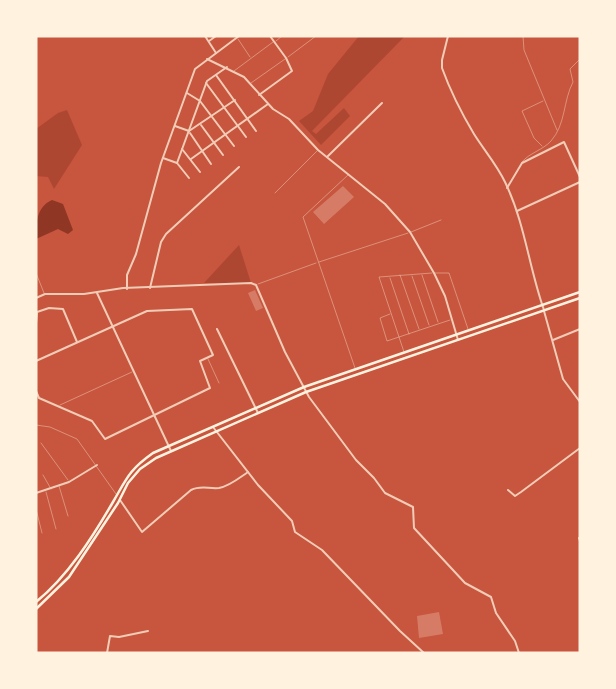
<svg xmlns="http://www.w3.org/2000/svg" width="616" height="689" viewBox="0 0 616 689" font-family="Raleway,sans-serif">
<rect width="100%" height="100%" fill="#c8553d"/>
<g fill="#ae4732">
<polygon points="359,36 405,36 312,131 316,134 344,108 350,116 321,145 299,121 313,111 328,74"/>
<polygon points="67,110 82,145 54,189 48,177 36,176 36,129 58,113"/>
<polygon points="239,245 251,283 204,283"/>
</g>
<path fill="#8f3625" d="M52,200L63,204L73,230L68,234L58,229L36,239C36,224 36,207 52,200Z"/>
<g fill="#d67c66">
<polygon points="343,186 354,197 324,224 313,212"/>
<polygon points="255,290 263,308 256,311 248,293"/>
<polygon points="439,612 443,634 419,638 417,616"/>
</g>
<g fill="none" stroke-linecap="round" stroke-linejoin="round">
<g stroke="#f1ccb7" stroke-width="0.5">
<polyline points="523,36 524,50 557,130"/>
<polyline points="238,39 250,57"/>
<polyline points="276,41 282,36"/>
<polyline points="288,57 316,36"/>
<polyline points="234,71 273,42"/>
<polyline points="251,83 285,59"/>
<polyline points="542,146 534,138 522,111 543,101"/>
<path d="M522,162C529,153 543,150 551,141C566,124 563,101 573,82L570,69L580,59"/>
<polyline points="348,175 303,217 355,368"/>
<polyline points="275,193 317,151"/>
<polyline points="411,232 441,220"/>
<polyline points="319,262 408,233"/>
<polyline points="36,273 44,293"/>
<polyline points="435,273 449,273 468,329"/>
<polyline points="400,275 419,329"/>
<polyline points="422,275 438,322"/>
<polyline points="412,276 429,325"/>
<polyline points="390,278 409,334"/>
<polyline points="258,284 316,263"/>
<polyline points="390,314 380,318 387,341 450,320"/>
<polyline points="404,352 379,277 432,273"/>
<polyline points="208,359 219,383"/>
<polyline points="60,405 132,372"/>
<polyline points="36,425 50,427 77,439 116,494"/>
<polyline points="41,443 68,480"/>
<polyline points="43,475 51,489"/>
<polyline points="59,486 68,516"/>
<polyline points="46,492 56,529"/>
<polyline points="36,509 42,533"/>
</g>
<g stroke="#f1ccb7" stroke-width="2">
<polyline points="205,36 216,53"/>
<path d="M448,36L442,60V68C450,90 462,114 474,134C484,150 497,165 505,182C525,223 529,268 544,310"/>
<polyline points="209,41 216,36"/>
<polyline points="207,59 244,77 273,109 289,119 318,150 385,204 410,232 434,273 445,296 458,340"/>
<polyline points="216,75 256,131"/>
<polyline points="206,83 246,137"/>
<polyline points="187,93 200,101 234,146"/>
<polyline points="259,95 292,71 286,58 270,36"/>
<polyline points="201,125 223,155"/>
<polyline points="175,126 189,131"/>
<polyline points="189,131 235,100"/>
<polyline points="190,133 211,164"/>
<polyline points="182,149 200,172"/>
<polyline points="327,157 382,103"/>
<polyline points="163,158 177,163 189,178"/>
<polyline points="191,159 268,104"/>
<polyline points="177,163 207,81 227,67"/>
<polyline points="507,188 522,163 564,142 580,177"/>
<polyline points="517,211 580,182"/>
<polyline points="150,288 161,242 166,234 239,167"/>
<polyline points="127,289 127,275 136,254 161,163 195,69 239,36"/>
<polyline points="97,293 171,451"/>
<polyline points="36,298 45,294 84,294 123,288 251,283 256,285 285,352 309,397 356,460 374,478 385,493 413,507 414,528 465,583 491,597 496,613 515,641 519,653"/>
<polyline points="36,324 37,312 49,308 63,309 77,342"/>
<polyline points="217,329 258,413"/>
<polyline points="553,340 580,329"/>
<polyline points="36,361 147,311 192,309 213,355 200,361 210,388 105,439 92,421 39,398 36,391"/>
<polyline points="213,427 258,485 292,521 295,532 322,550 400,631 424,653"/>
<polyline points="508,490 515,496 521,492 580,448"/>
<polyline points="36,493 69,482 97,465"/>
<path d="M120,500L142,532L191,490C201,485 208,489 219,488C230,486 239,478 248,472"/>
<polyline points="579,538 580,541"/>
<polyline points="107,653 110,636 119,637 148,631"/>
</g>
<polyline stroke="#f1ccb7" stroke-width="2" points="544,311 563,379 580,402"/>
<g stroke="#fff3e0" stroke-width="2.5">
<path d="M36,602C68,576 92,538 113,502C127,478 129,470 153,453L304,387L580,292"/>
<polyline points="36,609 69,577 118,503 128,483 140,469 156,458 306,392 580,298"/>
</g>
</g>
<rect width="616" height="689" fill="none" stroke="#fff3e0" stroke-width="75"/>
</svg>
